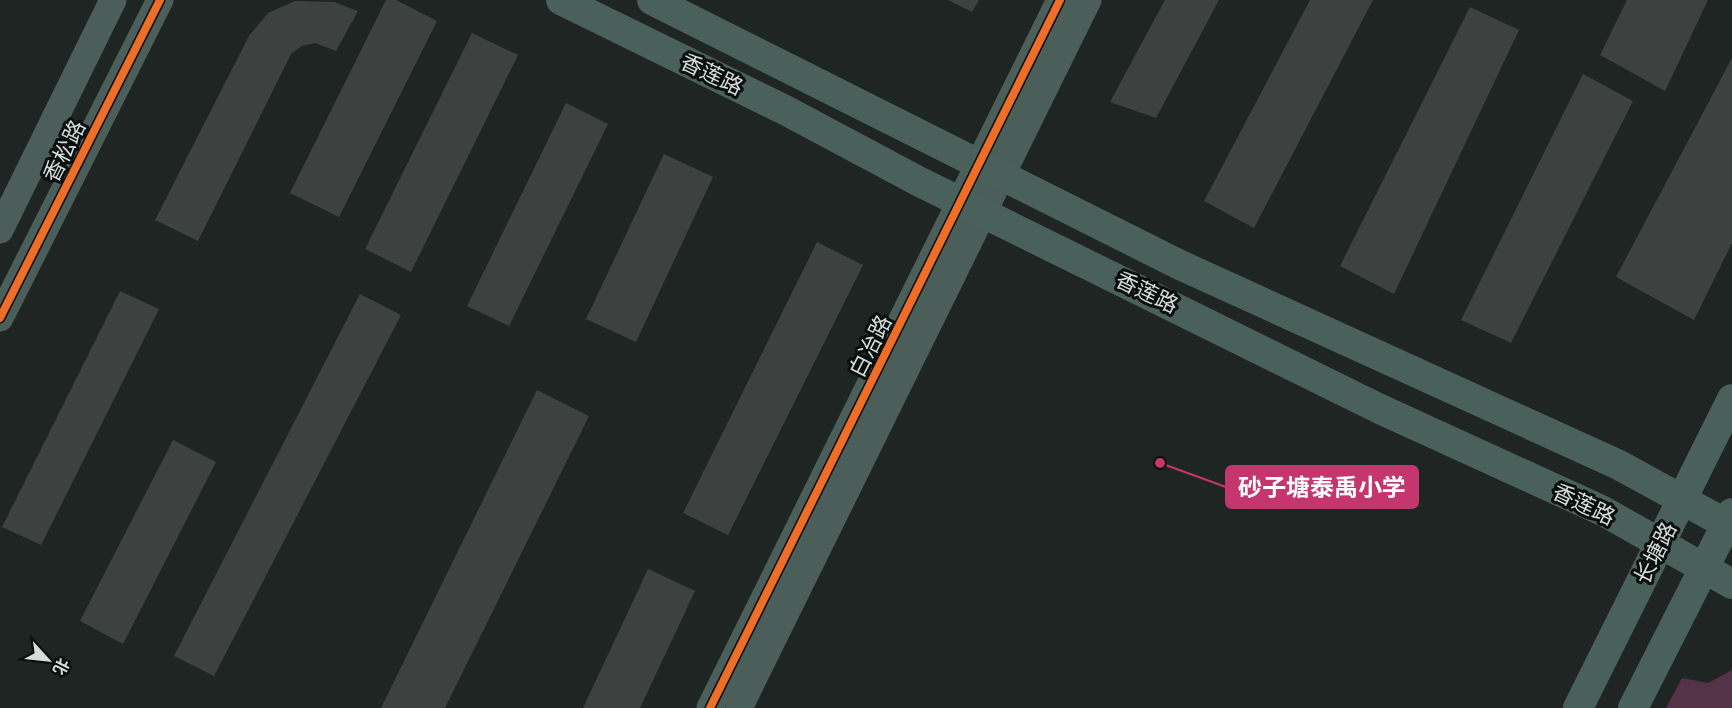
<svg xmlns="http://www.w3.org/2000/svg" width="1732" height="708" viewBox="0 0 1732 708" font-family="'Titillium Web','Noto Sans SC',sans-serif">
<rect width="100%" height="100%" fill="#1f2523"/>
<polygon fill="#543248" points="1732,670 1732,708 1666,708 1682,678 1708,683"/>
<g fill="#3d4240">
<polygon points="386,0 396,0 437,21 339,217 290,193"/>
<polygon points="948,0 979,0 972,12"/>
<polygon points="1165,0 1219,0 1156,118 1110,102"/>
<polygon points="1310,0 1373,0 1254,228 1204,201"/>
<polygon points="1627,0 1708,0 1665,91 1600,55"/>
<polygon points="295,1 334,2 358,11 336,51 315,43 302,46 291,54 198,241 155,220 249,36 268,13"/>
<polygon points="1470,7 1519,30 1394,294 1340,266"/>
<polygon points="472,33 518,55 411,272 365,249"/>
<polygon points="1732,58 1732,243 1694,320 1616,277"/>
<polygon points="1583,74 1633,101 1511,343 1461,320"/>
<polygon points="566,103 608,124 509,326 467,306"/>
<polygon points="664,154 713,177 636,342 586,319"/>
<polygon points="817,242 863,265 728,535 683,513"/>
<polygon points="120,291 159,309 41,545 2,527"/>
<polygon points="360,294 401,315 214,676 174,656"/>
<polygon points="537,390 589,416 445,708 381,708"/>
<polygon points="173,440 216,462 123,644 80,621"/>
<polygon points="648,569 695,591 640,708 583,708"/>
</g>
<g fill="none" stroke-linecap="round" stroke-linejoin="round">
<g stroke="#4b5e59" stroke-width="27">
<polyline points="0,230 113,0"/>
<polyline points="0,318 160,0"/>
<polyline points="710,708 1060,0"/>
<polyline points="739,708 1088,0"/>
</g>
<g stroke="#4a605a" stroke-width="30">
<polyline points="561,0 785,110 918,181 1380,409 1603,511 1732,584"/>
<polyline points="652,0 1178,264 1619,465 1732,527"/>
<polyline points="1578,708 1732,399"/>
<polyline points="1633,708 1732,513"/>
</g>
<g stroke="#0a0f0e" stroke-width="11">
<g id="cycleway">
<polyline points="0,318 160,0"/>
<polyline points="710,708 1060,0"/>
</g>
</g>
<use href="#cycleway" stroke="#ee6e29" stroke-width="8"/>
</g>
<g text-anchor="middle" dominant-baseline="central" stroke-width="6" stroke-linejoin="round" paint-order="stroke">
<g font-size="22" fill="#d5ddda" stroke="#0a0f0e">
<text transform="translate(712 74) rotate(26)">香莲路</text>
<text transform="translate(64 151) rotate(-63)">香松路</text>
<text transform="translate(1147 292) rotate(26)">香莲路</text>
<text transform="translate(870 346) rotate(-63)">白冶路</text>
<text transform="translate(1584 504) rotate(26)">香莲路</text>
<text transform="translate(1655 553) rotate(-63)">长塘路</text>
</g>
</g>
<path fill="none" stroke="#c5366e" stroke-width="2" d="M1160 463L1226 487"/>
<circle fill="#c5366e" stroke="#0a0f0e" stroke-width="2" cx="1160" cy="463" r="6"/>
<rect fill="#c5366e" stroke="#c5366e" stroke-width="2" x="1226" y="466" width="192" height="42" rx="6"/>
<g font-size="24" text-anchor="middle" font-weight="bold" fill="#fff">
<text x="1322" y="496">砂子塘泰禹小学</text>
</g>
<g transform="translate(48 660) rotate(117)" stroke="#0a0f0e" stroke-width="4.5" paint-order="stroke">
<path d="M0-4.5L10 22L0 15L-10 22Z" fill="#d5ddda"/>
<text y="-9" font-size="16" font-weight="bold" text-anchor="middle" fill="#d5ddda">北</text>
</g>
</svg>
